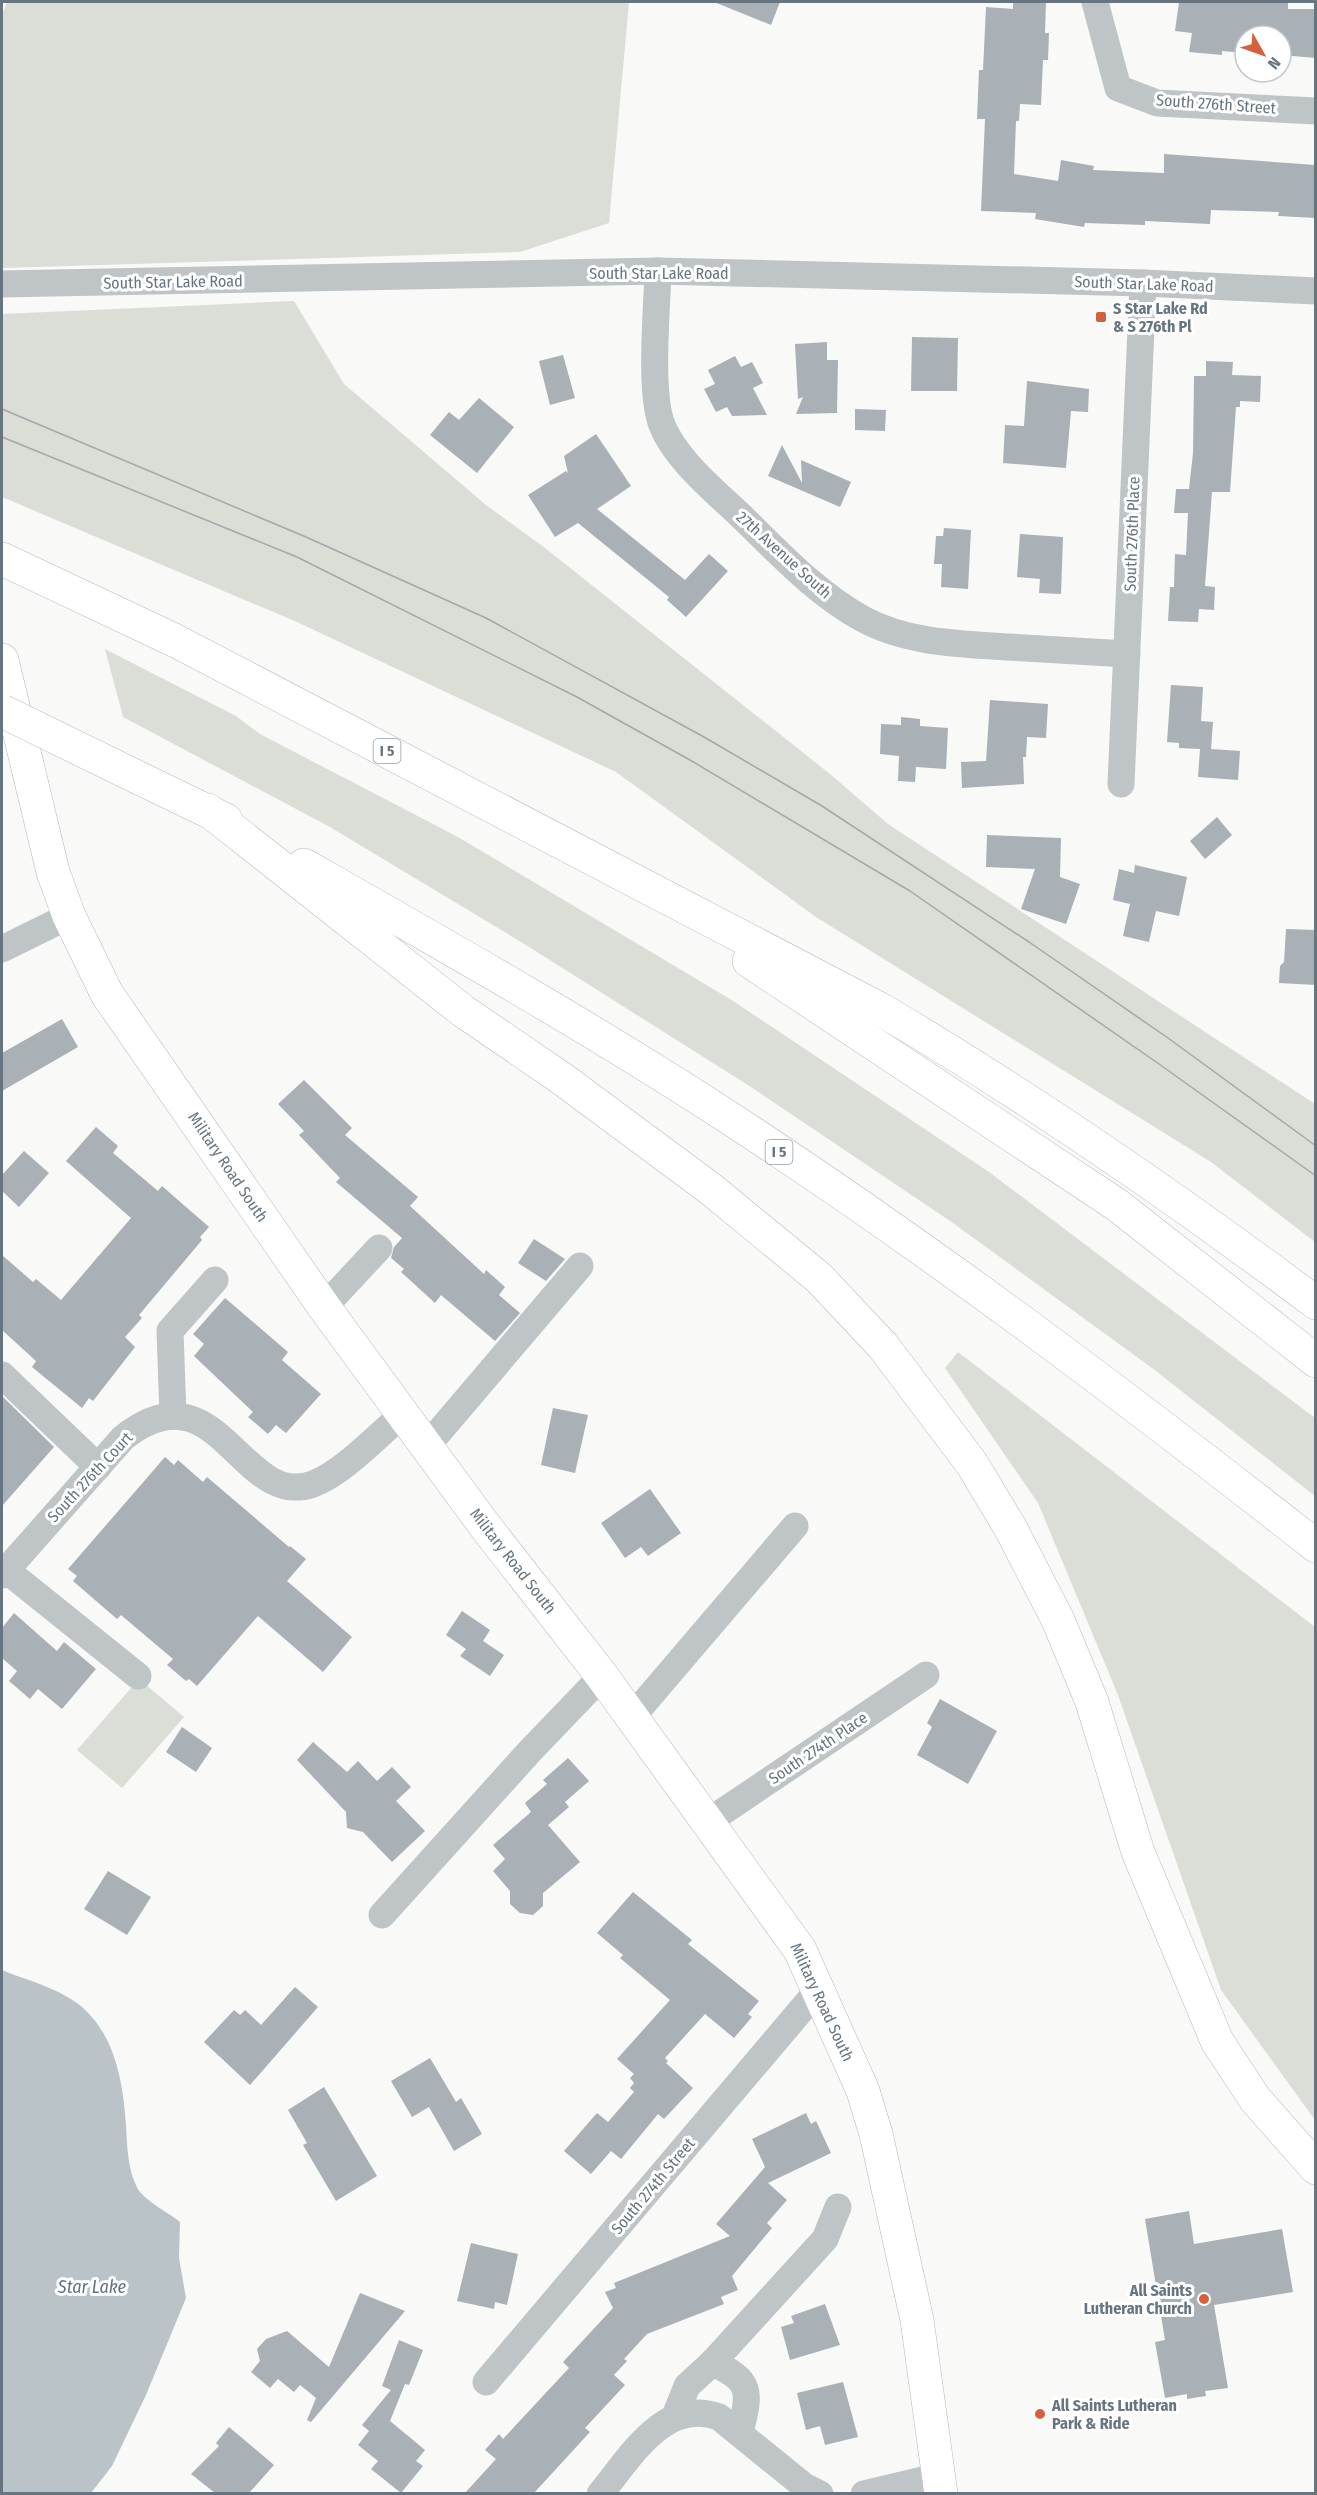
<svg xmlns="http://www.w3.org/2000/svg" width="1317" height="2495" viewBox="0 0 1317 2495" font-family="'Fira Sans Condensed',sans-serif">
<rect width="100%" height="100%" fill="#f9f9f8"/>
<g fill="#daded7">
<polygon points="7,2 629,2 609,223 520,252 4,268 2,267 2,15"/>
<polygon points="294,301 344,384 486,505 545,548 830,774 888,824 1315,1104 1315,1242 1211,1162 816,917 616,772 297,622 2,497 2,314"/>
<polygon points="105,649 236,716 260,734 458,837 730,999 989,1172 1315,1418 1315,1496 1152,1368 953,1223 751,1087 526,945 330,827 123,717"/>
<polygon points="958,1352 1315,1627 1315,2120 1221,1990 1118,1695 1038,1503 945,1368"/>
<polygon points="139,1679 184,1717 122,1788 77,1750"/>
</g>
<path fill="#bac4c8" d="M2,1970C26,1980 55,1987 77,2003C115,2032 123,2081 126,2125C127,2146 128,2175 140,2192C149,2203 169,2213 180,2222L179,2258L186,2298L146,2395L112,2466L91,2493H2Z"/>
<g fill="#a9b0b6">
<polygon points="714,2 780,2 771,25"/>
<polygon points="1013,2 1046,2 1045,33 1049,33 1048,60 1043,60 1041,105 1020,104 1019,121 1016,121 1014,174 1058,181 1061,160 1094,166 1093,170 1164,173 1164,154 1316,165 1316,218 1278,216 1279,212 1211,210 1210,224 1145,221 1145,225 1085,223 1084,227 1035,219 1036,213 981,211 985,119 977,119 979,70 983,70 986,7 1013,9"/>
<polygon points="1179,2 1288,2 1288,9 1316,9 1316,58 1281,55 1281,36 1245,36 1245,53 1222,51 1222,55 1189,52 1192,33 1175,31"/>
<polygon points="912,337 958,338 957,391 911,391"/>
<polygon points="827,342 827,360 838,360 837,413 796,414 803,397 798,399 795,344"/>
<polygon points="563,355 575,398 550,405 539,361"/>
<polygon points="735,356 741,367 752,362 763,383 753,388 767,415 732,416 727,407 716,412 704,389 715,384 708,370"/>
<polygon points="1206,361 1233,362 1232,375 1261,376 1260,402 1240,401 1240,407 1236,407 1230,492 1212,492 1205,586 1215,587 1214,610 1199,609 1198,622 1168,621 1170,587 1174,587 1175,554 1186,555 1188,513 1174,513 1176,489 1189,489 1193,453 1194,376 1206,376"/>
<polygon points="1027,381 1089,389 1088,412 1071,411 1066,468 1003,463 1005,425 1024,426"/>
<polygon points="479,398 514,427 477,473 430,435 449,412 459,420"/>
<polygon points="855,409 886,410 885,431 855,430"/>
<polygon points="596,434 631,486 597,509 685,580 709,554 728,571 686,617 667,600 669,597 578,523 555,537 528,495 566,471 568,473 564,456"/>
<polygon points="782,445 802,483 801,460 851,482 840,507 768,476"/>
<polygon points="944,528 971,530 968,589 941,587 942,564 934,564 936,536 943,536"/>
<polygon points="1020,534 1063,537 1061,594 1039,593 1040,579 1017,577"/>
<polygon points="1171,685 1203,687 1201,721 1213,722 1211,749 1240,751 1238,780 1198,777 1200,749 1179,748 1179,743 1167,742"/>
<polygon points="990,700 1048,704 1046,738 1027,737 1026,757 1023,757 1024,784 962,788 961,762 986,761"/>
<polygon points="901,717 920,719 920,726 948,728 946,769 916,767 915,782 898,781 899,756 880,754 881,724 901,725"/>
<polygon points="1217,817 1232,835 1205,859 1190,841"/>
<polygon points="987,835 1061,838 1060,877 1080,884 1066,924 1021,909 1035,869 986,867"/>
<polygon points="1135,865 1187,877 1179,916 1156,911 1149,942 1123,936 1130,904 1113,900 1119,869 1134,873"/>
<polygon points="1286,929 1316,930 1316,985 1279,983 1280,966 1284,962"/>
<polygon points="62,1019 78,1047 2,1091 2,1053"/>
<polygon points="304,1080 352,1128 345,1135 418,1197 410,1206 484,1274 486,1270 505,1287 499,1295 520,1313 495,1341 441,1295 435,1303 401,1272 404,1269 391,1258 394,1247 402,1238 336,1182 340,1178 299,1135 304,1131 278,1104"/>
<polygon points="96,1127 118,1146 113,1153 158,1191 162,1186 209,1227 200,1237 202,1240 139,1315 142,1318 125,1337 135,1347 93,1401 89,1398 82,1408 32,1367 36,1361 2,1330 2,1255 33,1282 36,1279 61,1300 131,1218 66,1161"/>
<polygon points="24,1151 49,1173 19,1207 2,1191 2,1175"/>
<polygon points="534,1239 565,1259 546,1281 518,1263"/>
<polygon points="225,1298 288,1352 282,1360 321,1394 286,1433 276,1425 268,1434 248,1417 253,1412 194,1356 204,1344 193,1334"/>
<polygon points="2,1396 54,1447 2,1506"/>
<polygon points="553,1408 588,1415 575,1473 541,1465"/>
<polygon points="165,1457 174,1465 178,1460 203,1482 207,1477 289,1547 290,1546 306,1559 287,1581 352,1637 323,1672 258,1616 197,1686 189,1679 186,1681 167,1665 173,1659 121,1615 117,1619 73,1581 77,1576 68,1569"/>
<polygon points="650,1489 681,1533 648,1556 641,1547 625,1558 601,1523"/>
<polygon points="462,1611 490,1630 483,1641 504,1655 490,1676 460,1656 466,1649 446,1635"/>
<polygon points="14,1613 57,1651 64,1642 96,1669 62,1709 38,1689 30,1699 9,1681 17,1671 2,1658 2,1628"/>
<polygon points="940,1699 997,1731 968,1784 917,1755 932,1727 927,1723"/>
<polygon points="182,1727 212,1748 196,1772 166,1752"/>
<polygon points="313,1742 347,1772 358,1761 377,1781 392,1767 411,1787 396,1801 425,1831 392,1862 363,1832 347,1828 346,1812 297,1760"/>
<polygon points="568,1758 589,1781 565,1802 569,1807 548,1825 580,1862 543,1893 543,1906 533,1915 520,1913 510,1904 510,1891 493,1871 505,1859 493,1845 531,1812 525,1803 547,1784 543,1780"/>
<polygon points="108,1871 151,1897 127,1935 84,1909"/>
<polygon points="633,1892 692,1940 688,1944 759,2001 748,2014 752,2017 734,2038 705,2014 665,2058 668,2061 666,2063 693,2088 664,2119 658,2114 621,2159 611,2151 591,2174 564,2151 597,2113 608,2122 634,2092 630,2088 634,2083 630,2078 634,2074 617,2059 670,2000 620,1958 623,1955 597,1933"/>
<polygon points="295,1987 318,2007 250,2085 204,2042 234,2010 240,2015 245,2010 261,2025"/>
<polygon points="430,2058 456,2102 461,2098 482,2134 454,2151 429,2107 412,2117 391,2081"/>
<polygon points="324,2087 377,2176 336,2201 303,2145 307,2143 288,2110"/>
<polygon points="806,2113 811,2124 816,2121 831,2153 768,2183 787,2200 767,2223 772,2228 732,2276 738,2290 721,2297 724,2304 647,2334 624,2359 627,2361 614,2375 625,2385 585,2428 590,2432 534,2493 465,2493 496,2459 485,2450 499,2434 503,2439 569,2368 563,2362 613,2308 605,2292 616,2288 614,2283 730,2236 716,2224 765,2167 752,2139"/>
<polygon points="1189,2211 1194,2244 1282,2229 1293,2292 1214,2305 1228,2388 1205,2391 1206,2396 1187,2399 1187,2394 1165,2398 1155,2342 1165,2340 1145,2219"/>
<polygon points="471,2243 518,2254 507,2305 495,2302 494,2309 457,2301"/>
<polygon points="360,2293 405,2311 311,2422 307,2420 316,2398 300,2385 294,2392 278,2379 270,2388 251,2372 260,2361 257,2349 266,2339 287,2331 329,2367"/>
<polygon points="825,2304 840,2345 790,2360 781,2327 794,2323 791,2316"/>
<polygon points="399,2340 423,2350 409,2385 405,2384 390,2421 425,2450 416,2461 423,2466 401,2493 371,2469 378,2461 358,2445 369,2431 362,2425 391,2390 382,2386"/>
<polygon points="843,2382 858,2437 825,2445 820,2426 806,2430 797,2393"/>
<polygon points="229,2427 274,2465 249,2493 215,2493 191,2474 219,2446 216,2443"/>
</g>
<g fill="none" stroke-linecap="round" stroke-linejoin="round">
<g stroke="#b3b8bc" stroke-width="34">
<polyline id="major" points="2,660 53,872 69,916 107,994 324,1307 485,1526 602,1676 800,1950 863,2091 876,2134 917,2320 941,2494"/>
</g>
<g stroke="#b5b9bc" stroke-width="34">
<g id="highway">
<path d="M2,559L176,641L882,1010C1032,1099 1176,1198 1316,1303"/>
<polyline points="141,779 226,820"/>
<polyline points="208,810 463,1011 561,1078 712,1190 819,1278 883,1346 972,1464 1011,1529 1058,1620 1092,1702 1138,1852 1217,2041 1255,2099 1316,2168"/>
<path d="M304,865C448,947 593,1029 731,1119C933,1251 1126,1397 1316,1546"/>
<polyline points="749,961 1117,1205 1316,1361"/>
</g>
</g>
<g stroke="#bfc4c7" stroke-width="27">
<polyline points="1095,2 1118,88 1157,103 1316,111"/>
<path d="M658,271C657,309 649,392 662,425C675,459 716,492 742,517C780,554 817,594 863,619C907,643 961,644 1009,647C1049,649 1088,652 1127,654"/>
<polyline points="2,284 658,271 1143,283 1316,291"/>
<polyline points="1121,784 1143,283"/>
<polyline points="2,949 69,916"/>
<polyline points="324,1307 379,1248"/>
<polyline points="2,1375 98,1467"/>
<polyline points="173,1416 170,1331 215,1280"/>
<polyline points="427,1446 580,1266"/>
<polyline points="6,1570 138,1676"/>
<path d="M2,1575L123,1438C218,1362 240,1510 313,1484C343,1473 378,1435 403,1414"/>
<polyline points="632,1717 795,1526"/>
<polyline points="709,1821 926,1675"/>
<polyline points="382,1915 530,1751 602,1676"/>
<polyline points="712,2363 825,2239 838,2207"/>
<polyline points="486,2382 819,1989"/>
<path d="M675,2416L687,2386L712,2363C753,2380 750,2393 740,2432"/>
<path d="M600,2494C630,2458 664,2397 719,2417L804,2486L820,2494"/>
<polyline points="864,2494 940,2476"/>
</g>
<use href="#major" stroke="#fff" stroke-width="33"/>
<use href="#highway" stroke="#fff" stroke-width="33"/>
<g stroke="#a1a8ad" stroke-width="1.5">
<polyline points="2,409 306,537 486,618 704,737 822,806 1029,942 1168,1038 1316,1146"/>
<polyline points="2,437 297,557 577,697 690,760 910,891 1159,1064 1316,1176"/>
</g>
<g stroke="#b5b9bc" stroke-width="34" stroke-linecap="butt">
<polyline id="highway-bridge" points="2,711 141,779"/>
</g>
<use href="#highway-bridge" stroke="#fff" stroke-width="33"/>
</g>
<g fill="#d6603b" stroke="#fff" stroke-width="2">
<rect x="1095" y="311" width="12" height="12" rx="3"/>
<circle cx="1204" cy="2299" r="6"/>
<circle cx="1040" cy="2414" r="6"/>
</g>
<g text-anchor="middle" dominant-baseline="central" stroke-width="6" stroke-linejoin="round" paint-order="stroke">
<g fill="#fff" stroke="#949ea6" stroke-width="1.5">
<rect x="373.5" y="739" width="27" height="24" rx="4.5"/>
<rect x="765.5" y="1140" width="27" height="24" rx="4.5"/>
</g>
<g font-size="15" font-weight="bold" fill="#667580">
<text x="387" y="751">I 5</text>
<text x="779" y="1152">I 5</text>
</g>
<g font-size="16" fill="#667580" stroke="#fff">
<text transform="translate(1216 104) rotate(4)">South 276th Street</text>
<text x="659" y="273">South Star Lake Road</text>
<text transform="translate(173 282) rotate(-1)">South Star Lake Road</text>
<text transform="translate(1144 284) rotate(2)">South Star Lake Road</text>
<text transform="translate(1132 534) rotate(-88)">South 276th Place</text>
<text transform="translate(784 555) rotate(42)">27th Avenue South</text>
<text transform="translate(228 1167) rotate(56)">Military Road South</text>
<text transform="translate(90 1477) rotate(-47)">South 276th Court</text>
<text transform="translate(513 1561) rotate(52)">Military Road South</text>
<text transform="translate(818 1748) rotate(-34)">South 274th Place</text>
<text transform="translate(822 2002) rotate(65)">Military Road South</text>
<text transform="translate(653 2186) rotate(-50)">South 274th Street</text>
</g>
<g font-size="16" font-weight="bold" fill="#667580" stroke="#fff" text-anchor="start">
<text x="1113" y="308">S Star Lake Rd<tspan x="1113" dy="18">&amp; S 276th Pl</tspan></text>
<text x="1192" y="2290" text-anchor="end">All Saints<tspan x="1192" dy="18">Lutheran Church</tspan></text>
<text x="1052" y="2405">All Saints Lutheran<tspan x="1052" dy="18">Park &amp; Ride</tspan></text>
</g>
<g font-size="18" font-style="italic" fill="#61737a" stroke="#fff">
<text x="92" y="2287">Star Lake</text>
</g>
</g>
<rect width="1317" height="2495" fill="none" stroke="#667580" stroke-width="6"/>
<g transform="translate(1263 54) rotate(130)"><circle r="28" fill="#ffffff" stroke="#c2c8cc" stroke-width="1.5"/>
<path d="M0-4.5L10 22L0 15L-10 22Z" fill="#d6603b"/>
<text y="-9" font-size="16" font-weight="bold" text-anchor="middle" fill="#667580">N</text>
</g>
</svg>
